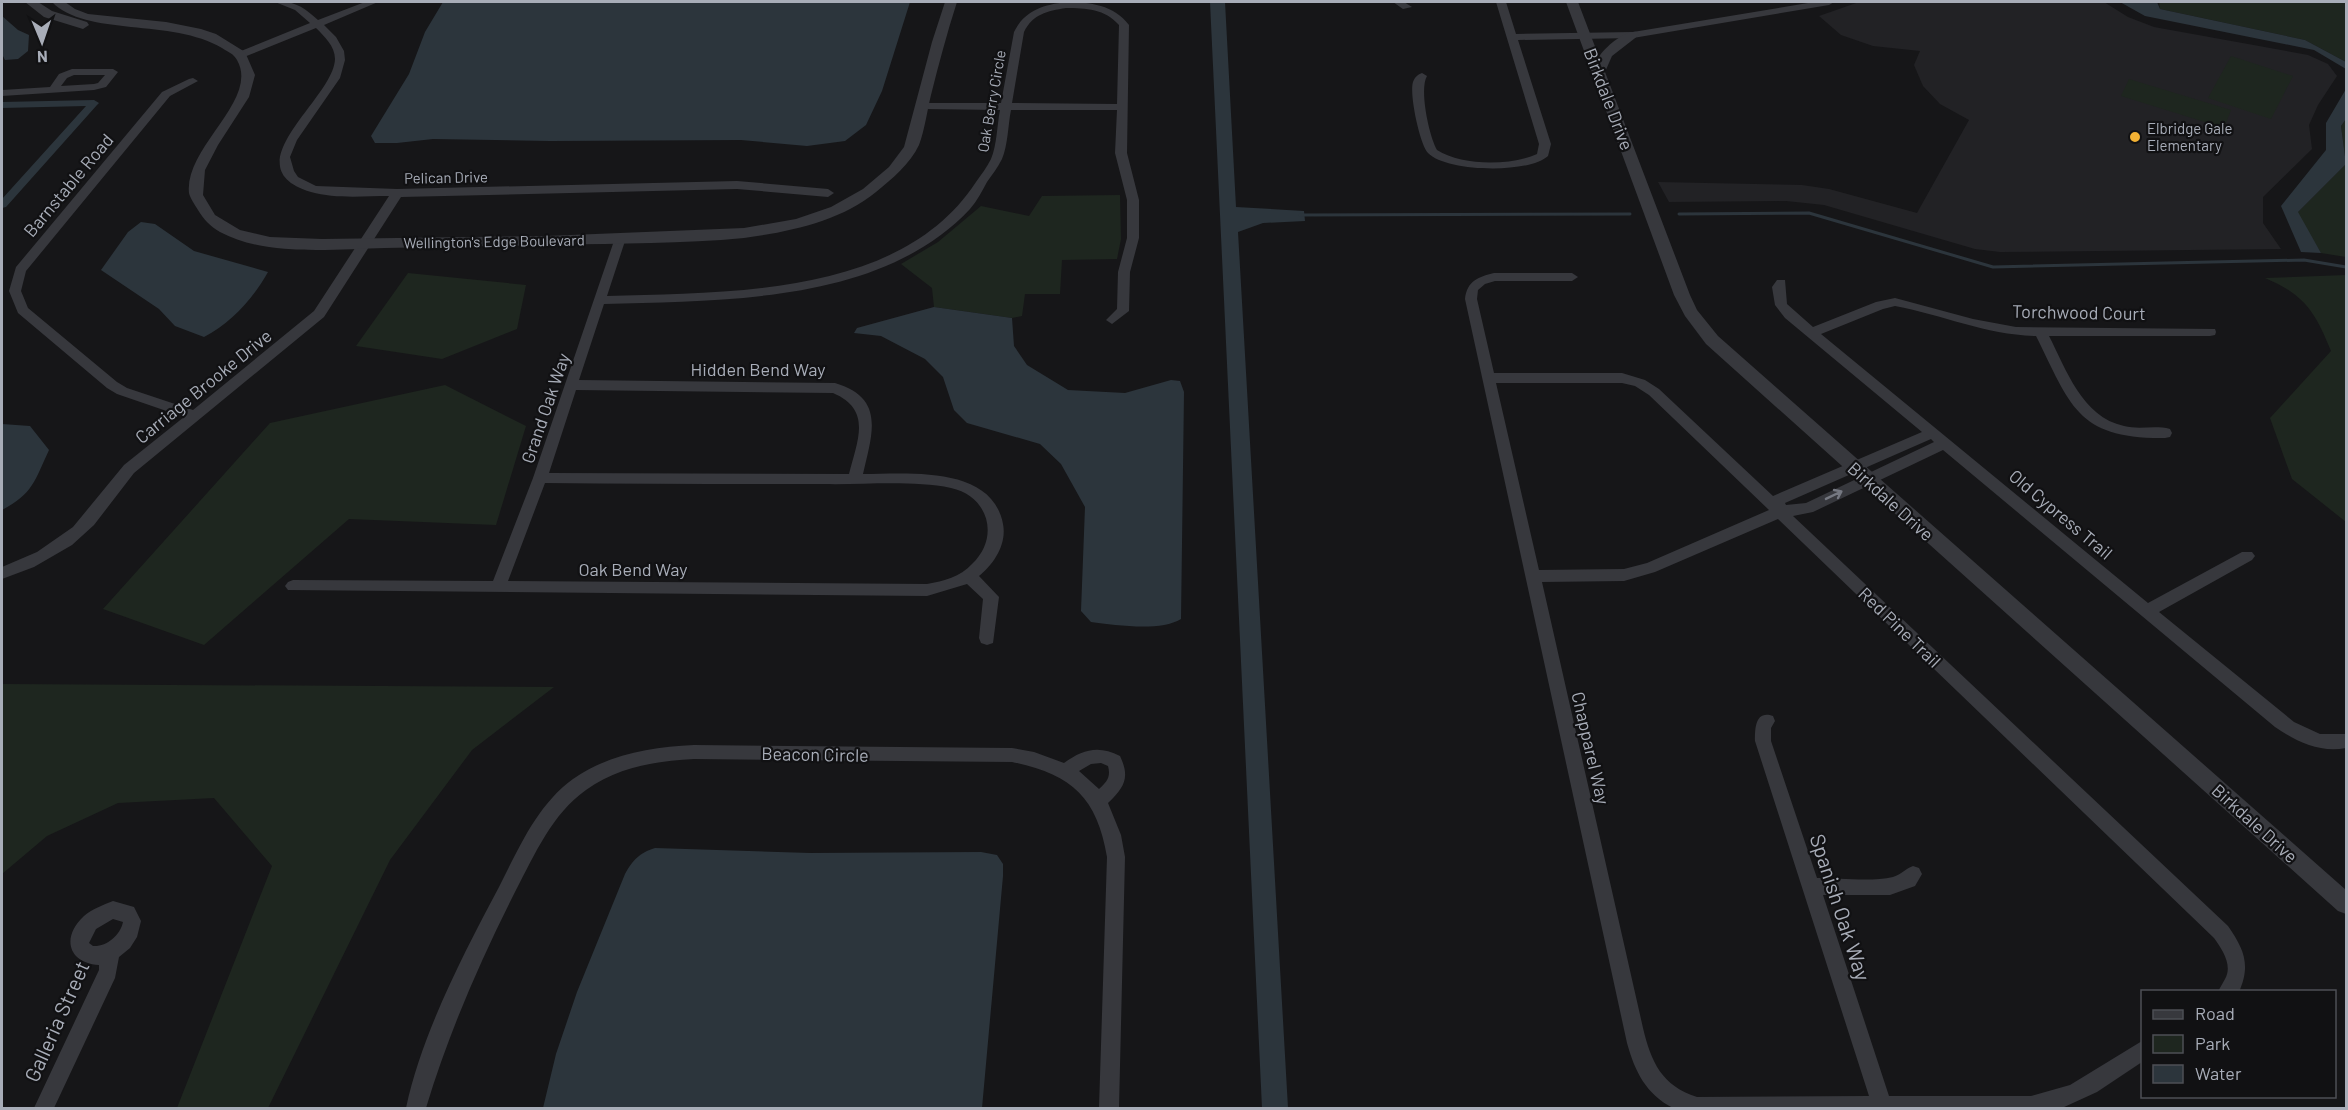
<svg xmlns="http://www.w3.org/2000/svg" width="2348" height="1110" viewBox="0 0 2348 1110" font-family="Barlow,sans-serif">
<rect width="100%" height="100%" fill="#161618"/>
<polygon fill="#222225" points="1859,2 2104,2 2128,17 2154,27 2308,55 2328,64 2337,76 2318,105 2309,125 2312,149 2263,197 2263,223 2281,249 2000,252 1975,249 1824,205 1786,201 1669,202 1658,182 1802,185 1829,189 1917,213 1969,120 1940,104 1923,86 1914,65 1920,51 1873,46 1841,35 1819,16"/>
<g fill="#1e261f">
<polygon points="2159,2 2346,2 2346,62 2305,40 2160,9"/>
<polygon points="2231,56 2293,76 2271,119 2208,98"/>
<polygon points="2129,79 2231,110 2224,128 2121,96"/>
<polygon points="2346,119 2346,257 2321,253 2297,213 2346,164 2341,126"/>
<polygon points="1120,195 1121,239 1117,259 1062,260 1060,294 1025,294 1022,316 1012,318 934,307 932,288 901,264 938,242 981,206 1029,216 1042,196"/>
<polygon points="408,273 526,285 517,329 442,359 356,346"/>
<path d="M2346,275V522L2292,479L2270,418L2331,351C2315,312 2305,295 2265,278Z"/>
<polygon points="445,385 526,426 496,525 349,519 204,645 103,609 270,423"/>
<polygon points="2,684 554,687 472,750 390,860 268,1108 177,1108 272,866 214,798 118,803 47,836 2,874"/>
</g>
<g fill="#2c353c">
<polygon points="443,2 910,2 882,91 866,125 845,141 807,146 741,140 550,141 433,139 397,143 375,143 371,136 409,74 425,32"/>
<polygon points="1210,2 1225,2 1236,207 1304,211 1305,221 1263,223 1238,232 1288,1108 1262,1108"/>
<polygon points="2120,2 2157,2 2160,9 2305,40 2346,62 2346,69 2314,50 2145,16"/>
<polygon points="2,16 18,30 29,35 28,51 18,59 5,60 2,54"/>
<polygon points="2346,89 2346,119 2341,126 2346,164 2298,212 2321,253 2301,252 2281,206 2326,150 2326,123"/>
<path d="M141,222L155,224L194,251L268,272C253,299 231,323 204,337L175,326L159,309L101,270L128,232Z"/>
<path d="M934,307L1012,318L1014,346L1027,365L1068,390L1125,393L1171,380L1180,381L1184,392L1181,619C1160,632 1116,625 1091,622L1081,611L1085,507L1061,464L1040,444L967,423L954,410L943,377L925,359L881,336L854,333L857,328Z"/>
<path d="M2,424L30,426L49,450C35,480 33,494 2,510Z"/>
<path d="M655,848L810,853L981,852L997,855L1003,864V876L982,1108H543L556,1054L577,992L625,874C633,860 639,853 655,848Z"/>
</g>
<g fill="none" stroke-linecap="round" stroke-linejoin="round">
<g stroke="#2c353c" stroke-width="3">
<polyline points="1679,214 1809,213 1993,267 2304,260 2346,267"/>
<polyline points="1300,215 1630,214"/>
</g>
<polygon fill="#2c353c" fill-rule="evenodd" points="94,100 99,103 97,105 6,207 2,208 2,199 86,106 2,108 2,102"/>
<g fill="#37383d" fill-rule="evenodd">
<path d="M275,2C294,0 305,8 318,20L365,2H378L324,25L336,37L344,51L345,60L340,78L297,140L290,157L294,171L298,177L316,186L397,189L737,181L828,189L834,193L828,197L737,189L401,197L324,317L134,473L94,525L72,545L34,567L2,579V567L37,552L73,527L124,465L184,417L117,394L107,388L18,313L9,291L16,267L162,92L189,79L193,78L198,81L170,96L26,271L21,291L28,308L117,382L127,388L193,410L314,311L389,196C364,196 335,199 311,192C229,167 334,99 335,59C335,46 324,36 316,28L244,57H236V53L310,23L295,10Z"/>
<path d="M1066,2C1090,2 1114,5 1129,25L1127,153L1139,200V238L1130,272L1129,311L1112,324L1106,320L1117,309L1118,272L1127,238V200L1115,153L1117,110H1011C1008,125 1008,145 1002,159C998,167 992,175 987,182C982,191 977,201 970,209C881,304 724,300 604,304L579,380L835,383C886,398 872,434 863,474C908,474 992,465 1003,524C1007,544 994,564 979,576L999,597L993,643L987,645L981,643L979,638L983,599L967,584L927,596L288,590L285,586L288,582L293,580L493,581L533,478L616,235L620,234L626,238L607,296C729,292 901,297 976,182C981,175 987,167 991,159C997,145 997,125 1000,110L923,109L918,106L923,103H1001L1014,32C1025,10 1043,5 1066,2ZM1066,8C1086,8 1105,9 1119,25L1117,104L1012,103L1024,32C1033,14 1047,11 1066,8ZM576,390L833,393C873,410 857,441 849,474L549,473ZM545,483C638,484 731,484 823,484C863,485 912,480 951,488C989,496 1000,538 972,564C960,577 944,581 927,584L508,581Z"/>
<polygon points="1393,2 1404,2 1412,7 1403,9"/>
<path d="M1496,2H1506L1516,34L1633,32L1814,2H1834L1829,5L1633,38L1518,40L1551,144L1548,156C1529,174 1446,172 1428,153C1420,145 1409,94 1413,82C1415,77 1417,75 1422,73L1427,76C1419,89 1429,136 1437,150C1462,166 1510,166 1537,154L1539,144Z"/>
<path d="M72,69H113L118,72L106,87L94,90L2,96V90L50,87L59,74ZM74,75H105L98,83L94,84L61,86L67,78Z"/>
<path d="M1494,273H1572L1578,277L1572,281H1495L1485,284L1478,290L1477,299L1494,373H1622L1645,380L1659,389L1773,496L1922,432L1785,318L1775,305L1772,287L1777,280H1785L1787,304L1813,327L1876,302L1895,298L1973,319L2016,327L2215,329L2216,332L2215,335L2210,336H2049C2066,369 2082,417 2124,426C2139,430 2155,425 2170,429L2172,433L2170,437L2165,438C2077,439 2071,406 2036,336C1987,335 1943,315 1895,306L1883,309L1821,334L2148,603L2242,552H2252L2255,556L2252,560L2159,612L2294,722L2320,734H2346V748C2320,753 2297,742 2275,727L1943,450L1813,512L1793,516L2228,926C2244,949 2251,965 2239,992H2218C2220,987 2223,983 2225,979C2233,965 2222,949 2214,938L1778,519L1655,572L1624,581L1542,582L1643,1028C1651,1062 1662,1086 1697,1097L1869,1096L1755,741C1755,729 1755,710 1773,716L1775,721L1771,728V741L1817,878C1839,878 1872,882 1893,877C1902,874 1905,869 1913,866L1919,868L1922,874L1915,886L1890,895H1823L1889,1096H2031L2070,1085L2142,1041V1062L2097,1092L2062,1108H1673C1646,1094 1635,1072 1627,1043L1465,299C1467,281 1478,277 1494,273ZM1496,383H1622L1635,386L1649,395L1769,510L1647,563L1624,569L1539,570ZM1931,439L1934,442L1806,503L1786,505L1785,503Z"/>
<path d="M694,745L1012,748L1034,752L1064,763C1083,749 1099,745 1120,756C1130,777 1125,787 1108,803L1121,835L1125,857L1119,1108H1099L1107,857C1097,797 1071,774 1012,762L694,759C655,761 618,767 586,790C552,814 535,854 516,890C480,961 449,1032 426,1108H406C422,1033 463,955 499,887C519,848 537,805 573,779C609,754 651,747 694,745ZM1101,763L1108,766C1111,777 1107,782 1099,789L1079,771L1091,764Z"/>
<path d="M113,901L134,907L141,921L137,937L130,948L119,957L115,978L54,1108H34L99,970V965C68,963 61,937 84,916C92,909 103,905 113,901ZM113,919L123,922C120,936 106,947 93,946L89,943L96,929Z"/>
</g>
<g fill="#37383d" fill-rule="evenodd">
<polygon points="25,2 38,2 52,11 87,22 89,25 83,29 44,17"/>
<path d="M52,2H65L75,9L88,14L166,22L201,29L216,34L245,52L255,75L249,97L218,145L205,170L203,195L215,215L240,230L270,237L322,239L546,236L744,228L796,219L831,207L863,189L889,167L904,147L932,42L945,2H957C947,33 939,63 931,95C927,111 925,129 919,145C910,164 892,179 876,192C841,221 789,232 744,238C684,244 618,243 558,245C500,246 442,247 385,248C334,249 266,257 220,232C210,226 204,220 198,210C195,205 190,198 189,193C184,147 260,100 237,60C234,54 228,52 222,48C172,18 86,37 52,2Z"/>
<path d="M1566,2H1578L1599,57C1605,47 1625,30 1637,32L1639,35L1612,56L1605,72L1690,295L1697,310L1718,336L2346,890V914L2338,911L1706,344L1685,316L1674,295Z"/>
</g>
</g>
<defs><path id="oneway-shaft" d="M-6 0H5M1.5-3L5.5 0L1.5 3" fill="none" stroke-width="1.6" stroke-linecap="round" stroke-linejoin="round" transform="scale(1.5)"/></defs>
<use stroke="#757881" href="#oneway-shaft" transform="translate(1834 495) rotate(-26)"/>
<circle fill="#f2b134" stroke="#111113" stroke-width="2" cx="2135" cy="137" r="6"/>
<g text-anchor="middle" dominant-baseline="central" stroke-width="4.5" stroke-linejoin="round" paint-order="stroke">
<g font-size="15" fill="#a8adb8" stroke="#111113">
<text transform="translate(991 101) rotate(-80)">Oak Berry Circle</text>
<text transform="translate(446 177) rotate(-1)">Pelican Drive</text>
<text transform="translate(494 241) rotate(-1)">Wellington's Edge Boulevard</text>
</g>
<g font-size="15" fill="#a8adb8" stroke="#111113" text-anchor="start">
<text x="2147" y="128">Elbridge Gale<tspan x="2147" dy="17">Elementary</tspan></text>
</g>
<g font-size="18" fill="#a8adb8" stroke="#111113">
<text transform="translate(1609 99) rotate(69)">Birkdale Drive</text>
<text transform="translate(68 185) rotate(-50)">Barnstable Road</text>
<text transform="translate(2079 312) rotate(1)">Torchwood Court</text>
<text x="758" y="369">Hidden Bend Way</text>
<text transform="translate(203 386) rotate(-39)">Carriage Brooke Drive</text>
<text transform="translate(545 408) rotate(-71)">Grand Oak Way</text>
<text transform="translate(1891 501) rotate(42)">Birkdale Drive</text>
<text transform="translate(2061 514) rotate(40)">Old Cypress Trail</text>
<text x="633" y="569">Oak Bend Way</text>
<text transform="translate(1900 627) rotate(44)">Red Pine Trail</text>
<text transform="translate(1591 748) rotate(77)">Chapparel Way</text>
<text transform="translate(815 754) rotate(1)">Beacon Circle</text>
<text transform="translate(2255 823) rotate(42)">Birkdale Drive</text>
</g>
<g font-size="21" fill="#a8adb8" stroke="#111113">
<text transform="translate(1841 907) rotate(72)">Spanish Oak Way</text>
<text transform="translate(56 1021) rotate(-66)">Galleria Street</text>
</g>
</g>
<rect width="2348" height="1110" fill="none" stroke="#a8adb8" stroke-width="6"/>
<rect x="2141" y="990" width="195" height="108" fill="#111113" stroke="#4d4f55" stroke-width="1.5"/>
<rect x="2153" y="1010" width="30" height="9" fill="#37383d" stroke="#4d4f55" stroke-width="1.5"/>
<text x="2195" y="1020" font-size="18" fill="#a8adb8">Road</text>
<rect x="2153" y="1035" width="30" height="18" fill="#1e261f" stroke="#4d4f55" stroke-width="1.5"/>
<text x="2195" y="1050" font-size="18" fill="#a8adb8">Park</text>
<rect x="2153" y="1065" width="30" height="18" fill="#2c353c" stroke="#4d4f55" stroke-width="1.5"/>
<text x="2195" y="1080" font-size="18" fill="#a8adb8">Water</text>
<g transform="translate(42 42) rotate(178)" stroke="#111113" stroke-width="4.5" paint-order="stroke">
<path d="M0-4.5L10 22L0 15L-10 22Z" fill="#a8adb8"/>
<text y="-9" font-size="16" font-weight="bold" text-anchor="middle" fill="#a8adb8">N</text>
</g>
</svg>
